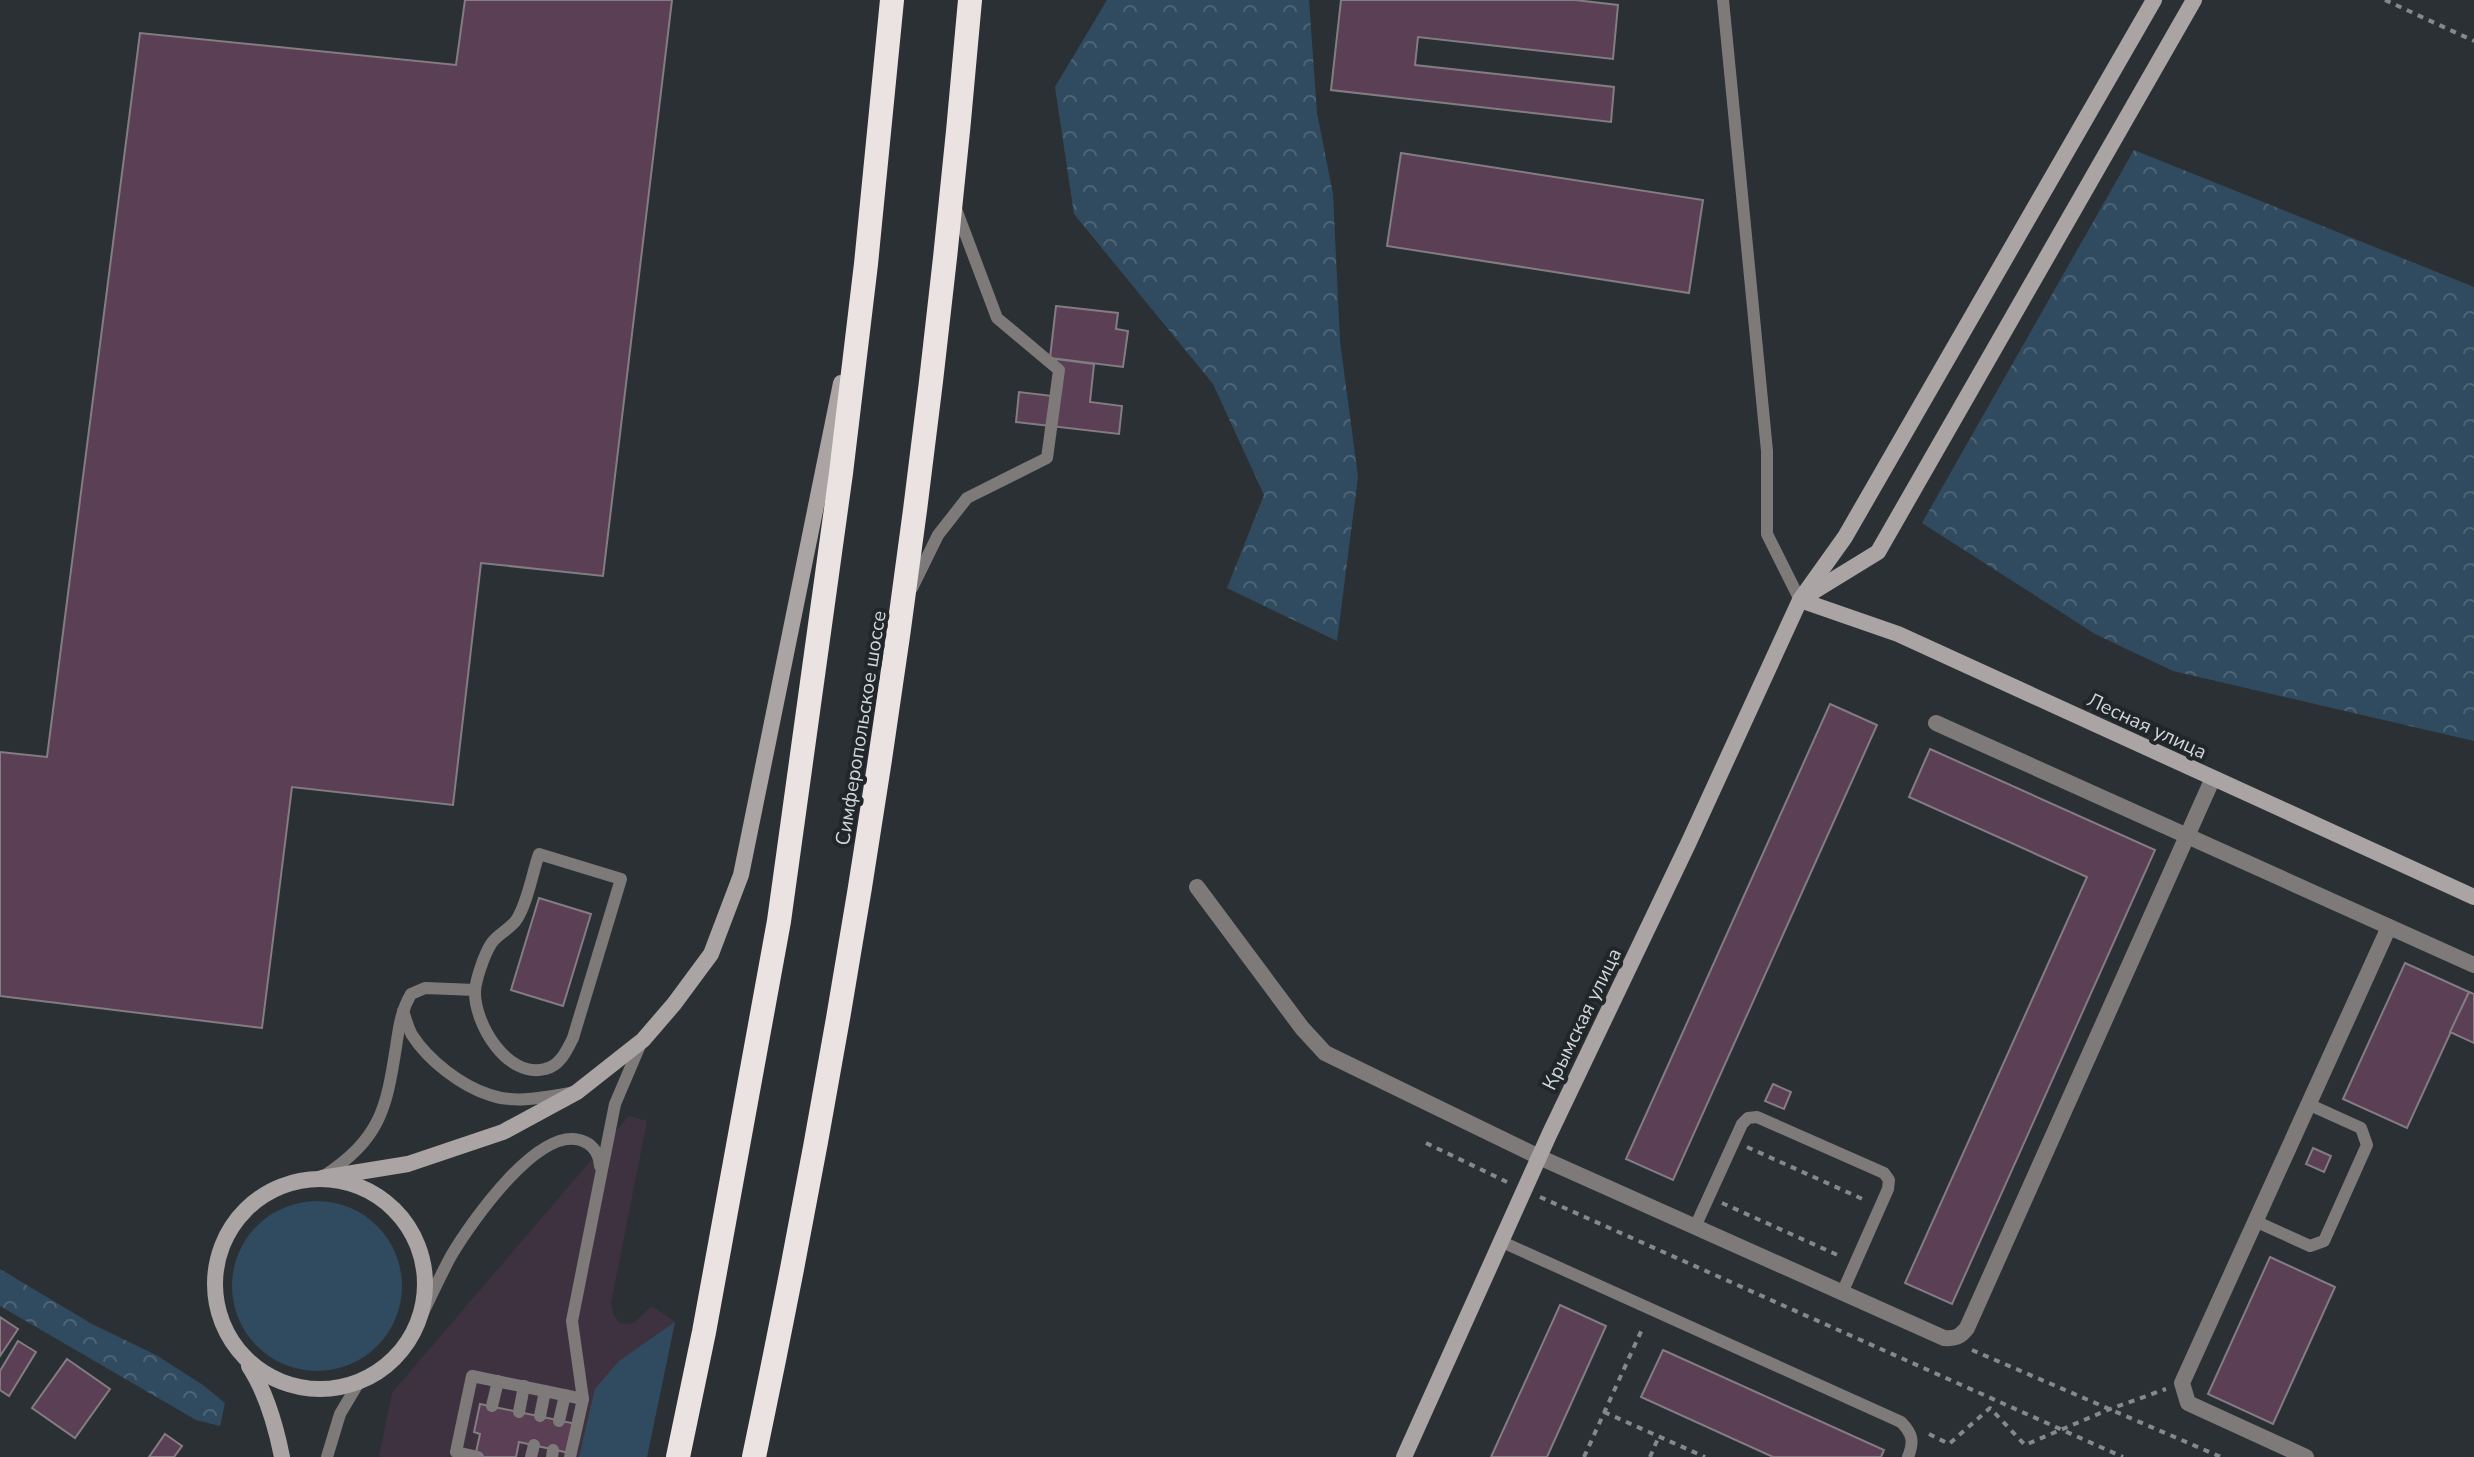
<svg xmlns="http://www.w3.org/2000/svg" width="2474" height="1457" viewBox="0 0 2474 1457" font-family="'Nunito Sans',sans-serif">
<defs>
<pattern id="forest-crowns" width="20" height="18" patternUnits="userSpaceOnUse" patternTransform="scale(2)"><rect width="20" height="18" fill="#304b5f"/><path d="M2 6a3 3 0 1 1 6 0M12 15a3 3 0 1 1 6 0" fill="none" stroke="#4d6475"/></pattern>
</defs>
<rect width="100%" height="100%" fill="#2b3034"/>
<polygon fill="#3f3240" points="629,1116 647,1121 611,1303 613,1314 619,1323 628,1324 635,1322 652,1306 675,1322 647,1457 379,1457 392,1393"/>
<g fill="#304b5f">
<circle cx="317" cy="1286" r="85"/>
<polygon points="675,1322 647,1457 579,1457 595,1389 619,1361"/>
</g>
<g fill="url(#forest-crowns)">
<polygon points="1107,0 1309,0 1317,113 1333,194 1340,341 1358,477 1337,641 1227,588 1264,495 1213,384 1074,214 1055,87"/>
<polygon points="2134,150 2474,287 2474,741 2173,671 2095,634 1922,523"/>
<polygon points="0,1269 92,1324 156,1355 203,1385 225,1403 220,1426 196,1420 0,1306"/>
</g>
<g fill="#5b3f54" stroke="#837d81" stroke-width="2">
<polygon points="465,0 672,0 603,576 481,563 453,805 292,787 262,1028 0,996 0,752 47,757 140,33 456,65"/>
<polygon points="1341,0 1575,0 1618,5 1613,59 1418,37 1415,65 1614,87 1611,122 1331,90"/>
<polygon points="1401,153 1703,200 1689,293 1387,246"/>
<polygon points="1056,306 1118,313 1116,329 1128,331 1123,367 1050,358"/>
<polygon points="1056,359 1094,364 1090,402 1122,406 1119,434 1016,422 1019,392 1052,396"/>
<polygon points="1830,704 1877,725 1673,1180 1626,1159"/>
<polygon points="1930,749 2155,850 1952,1304 1905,1283 2087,877 1909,797"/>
<polygon points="539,898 591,914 563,1006 511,990"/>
<polygon points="2405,963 2469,992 2407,1128 2343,1099"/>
<polygon points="2469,992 2474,994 2474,1043 2450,1032"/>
<polygon points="1773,1084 1791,1092 1784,1109 1765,1101"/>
<polygon points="2313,1148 2331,1156 2324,1172 2306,1164"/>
<polygon points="2270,1257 2335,1287 2273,1424 2208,1394"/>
<polygon points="1560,1305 1606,1326 1547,1457 1491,1457"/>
<polygon points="0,1317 18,1329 0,1356"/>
<polygon points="18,1341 36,1352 9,1396 0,1390 0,1371"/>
<polygon points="1663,1350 1884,1450 1881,1457 1773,1457 1641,1397"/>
<polygon points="67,1359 110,1389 75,1438 32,1408"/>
<polygon points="480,1404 581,1425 574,1454 519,1442 516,1457 475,1457 480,1434 474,1432"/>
<polygon points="165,1434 182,1446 174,1457 149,1457"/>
</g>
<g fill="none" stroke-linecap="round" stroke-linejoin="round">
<g stroke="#84898c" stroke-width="4" stroke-dasharray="6 6" stroke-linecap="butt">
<polyline points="2385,0 2474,41"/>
<polyline points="1426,1143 1507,1182"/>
<polyline points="1747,1147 1867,1201"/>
<polyline points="1540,1197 2123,1457"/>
<polyline points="1722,1203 1842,1257"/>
<polyline points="1972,1350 2221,1457"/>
<polyline points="1604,1412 1705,1457"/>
<polyline points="1929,1434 1949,1444 1990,1408 2025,1445 2110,1409 2166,1389"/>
<polyline points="1584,1457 1643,1327"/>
<polyline points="1650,1457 1659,1436"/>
</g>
<g stroke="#7e7a7a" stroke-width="12">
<polyline points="1723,0 1767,451 1767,534 1800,600"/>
<polyline points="912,588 938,535 967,498 1047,458 1059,370 997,318 956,209"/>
<path d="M539,854L621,879L573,1038C567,1050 560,1066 545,1069C507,1079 474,1023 475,991C476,979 484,955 491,944C497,934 511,929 517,919C528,901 532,874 539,854Z"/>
<path d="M403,1011C406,1019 408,1028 412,1035C428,1060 461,1086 490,1095C515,1104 545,1097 570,1093"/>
<path d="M324,1176C380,1138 386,1111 396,1047C399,1027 401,1011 411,994L425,988L475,990"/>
<polyline points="2255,1221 2310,1246 2324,1241 2367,1145 2361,1128 2308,1104"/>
<polyline points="1695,1227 1742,1124 1748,1118 1757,1117 1884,1173 1889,1180 1888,1189 1842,1293"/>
<path d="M1500,1241L1901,1422C1913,1434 1914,1442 1908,1457"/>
<path d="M418,1323C429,1301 439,1278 451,1256C470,1224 541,1120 585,1142C594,1146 600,1156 600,1166"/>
<polyline points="492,1406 498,1381"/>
<polyline points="519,1412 524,1386"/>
<polyline points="540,1416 545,1391"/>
<polyline points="559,1421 565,1395"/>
<polyline points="327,1457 340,1414 359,1382"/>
<polyline points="478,1457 456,1452 472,1376 583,1399"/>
<polyline points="531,1457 534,1445"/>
<polyline points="552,1457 553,1450"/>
<polyline points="570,1457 583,1399 572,1321 615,1104 641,1043"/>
</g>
<g stroke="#7e7a7a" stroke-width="16">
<polyline points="1936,723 2474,965"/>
<path d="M1197,887L1302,1028L1325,1053L1539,1157L1944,1338C1955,1339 1960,1337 1967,1328L2213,778"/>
<polyline points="2306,1457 2188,1403 2182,1383 2389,927"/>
</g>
<g stroke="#aaa4a4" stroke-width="16">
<polyline points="1808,595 1878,552 2194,0"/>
<polyline points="1800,600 1898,634 2474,897"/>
<polyline points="322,1178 408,1164 503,1132 577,1092 643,1040 674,1004 711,954 741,875 841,383"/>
<circle cx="320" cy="1284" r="105"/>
<path d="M249,1366C266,1392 276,1427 282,1457"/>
<polyline points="1404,1457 1549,1135 1688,844 1800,600 1845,537 2154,0"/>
</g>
<g stroke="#ebe2e2" stroke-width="24">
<polyline points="678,1457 704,1332 779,921 841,473 866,264 892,0"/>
<path d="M754,1457C855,976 928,490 970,0"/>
</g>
</g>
<g text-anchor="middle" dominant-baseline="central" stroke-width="8" stroke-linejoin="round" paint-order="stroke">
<g font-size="20" fill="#d1d5d7" stroke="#21262a">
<text transform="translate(2147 726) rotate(25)">Лесная улица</text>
<text transform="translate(861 728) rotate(-81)">Симферопольское шоссе</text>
<text transform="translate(1582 1019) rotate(-64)">Крымская улица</text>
</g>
</g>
</svg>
